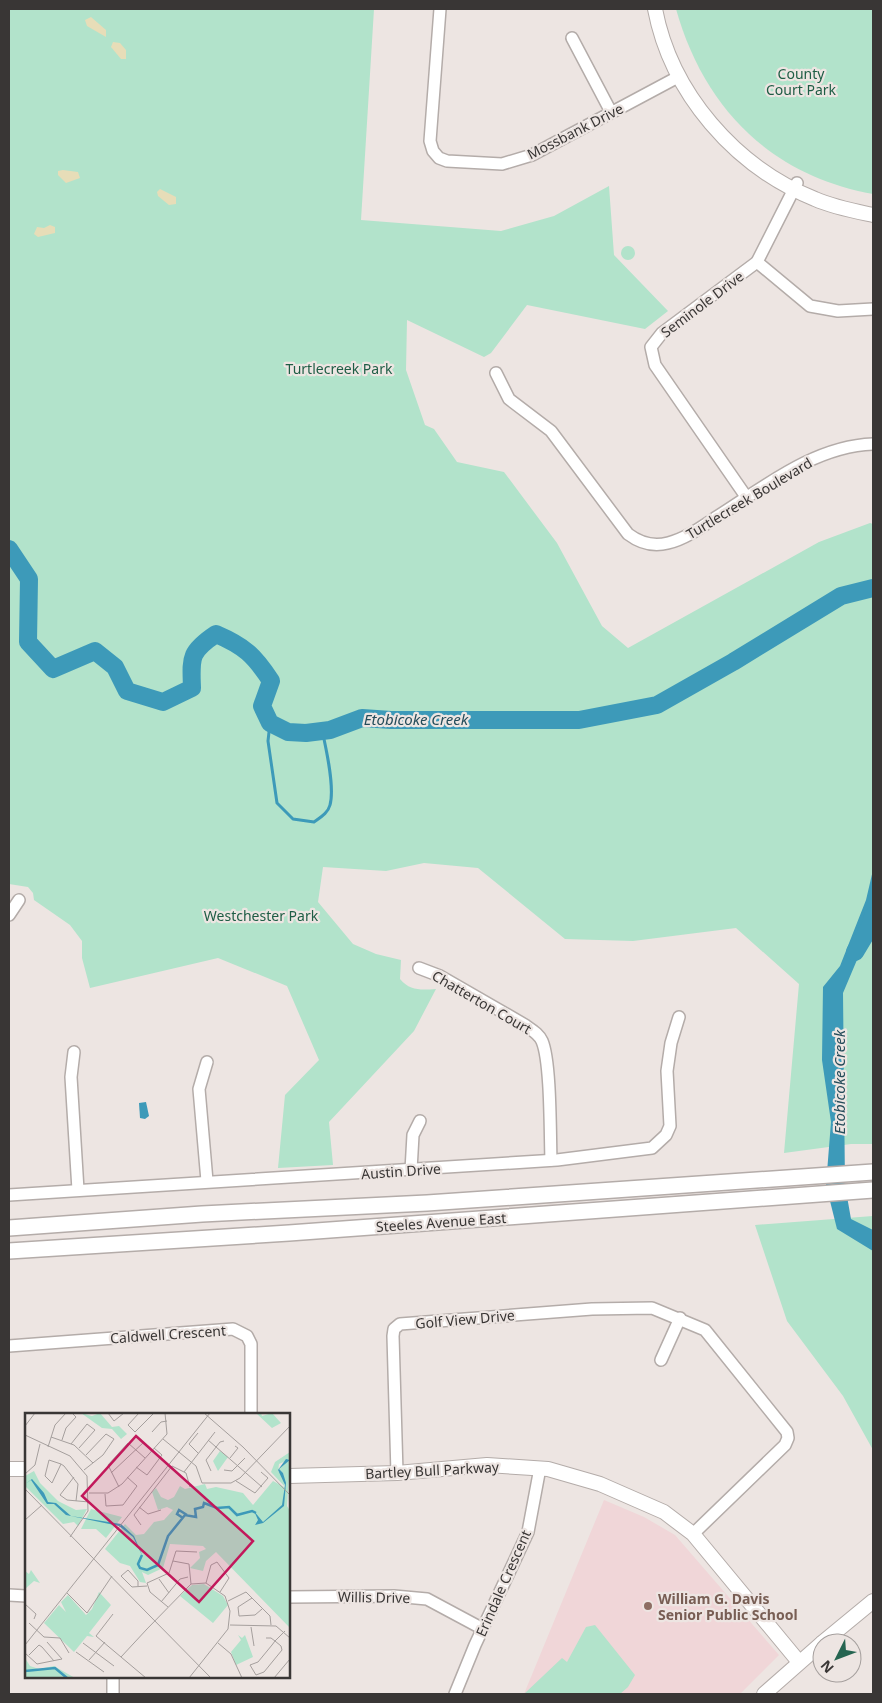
<svg xmlns="http://www.w3.org/2000/svg" width="882" height="1703" viewBox="0 0 882 1703" font-family="'Noto Sans',sans-serif">
<rect width="100%" height="100%" fill="#ede5e2"/>
<polygon fill="#f0d6d8" points="604,1500 644,1517 675,1535 779,1655 740,1694 524,1694"/>
<g fill="#b2e3cb">
<path d="M9,9H374L361,220L501,231L554,216L609,186L614,255L668,311L645,329L527,305L491,353L484,357L407,320L406,370L425,425L434,429L457,462L504,472L557,543L602,626L628,648L819,542L870,523L873,524V1144H851L784,1153L799,984L736,928L633,941L565,939L478,868L424,863L386,871L323,867L318,902L353,944L376,954L401,960L400,979C410,991 421,990 436,989L414,1031L329,1122L333,1165L278,1168L285,1095L319,1060L287,986L218,958L90,988L82,958V941L70,925L34,900L33,893L28,887L9,884Z"/>
<path d="M676,9H873V194C770,175 704,108 676,9Z"/>
<circle cx="628" cy="253" r="7"/>
<polygon points="873,1216 873,1450 843,1396 787,1321 755,1225"/>
<polygon points="595,1625 635,1675 628,1687 620,1694 524,1694 562,1658 567,1662 586,1627"/>
</g>
<g fill="#e7ddb8">
<polygon points="91,17 106,30 106,37 87,26 85,20"/>
<polygon points="113,42 120,43 126,50 126,59 121,59 111,47"/>
<polygon points="63,170 78,172 80,178 66,183 58,175 58,171"/>
<polygon points="160,189 176,197 176,204 169,205 158,196 157,192"/>
<polygon points="50,225 55,227 55,233 38,237 34,234 37,227 44,228"/>
</g>
<g fill="#3d9ab9">
<polygon points="873,870 873,922 843,993 845,1185 851,1219 873,1230 873,1251 837,1229 826,1185 831,1122 822,1060 823,987 840,966 866,900"/>
<polygon points="146,1102 149,1116 145,1119 140,1118 139,1103"/>
</g>
<g fill="none" stroke-linecap="round" stroke-linejoin="round">
<path stroke="#3d9ab9" stroke-width="3" d="M270,723L268,741L277,803L293,819L314,822C321,817 328,813 330,805C335,787 326,748 322,730"/>
<g stroke="#3d9ab9" stroke-width="18">
<path d="M9,549L29,579L28,642L53,669L95,651L115,667L127,691L163,702L192,688C191,658 189,652 216,634C244,646 254,655 271,681L262,706L270,723L288,732L306,733L330,730L362,718L391,720H579L657,705L733,662L841,596L873,588"/>
<polyline points="855,952 870,927 873,916"/>
</g>
<g stroke="#b4aca9" stroke-width="14">
<g id="minor">
<polyline points="440,9 430,141 433,151 439,158 447,161 502,164 532,155 678,77"/>
<polyline points="572,38 611,112"/>
<polyline points="757,262 810,306 838,311 873,309"/>
<path d="M496,373L509,399L551,431L628,534C640,543 653,547 668,543C685,539 700,528 715,518C763,488 814,446 873,444"/>
<polyline points="747,498 655,365 651,347 662,333 757,262 797,183"/>
<polyline points="9,915 19,900"/>
<path d="M419,968L440,976L525,1025C532,1030 539,1034 542,1041C551,1062 550,1134 551,1160"/>
<polyline points="74,1052 71,1077 78,1190"/>
<polyline points="411,1170 413,1135 420,1121"/>
<polyline points="207,1181 199,1089 207,1062"/>
<polyline points="9,1195 557,1160 652,1148 666,1135 670,1126 667,1071 671,1043 679,1017"/>
<polyline points="9,1346 233,1329 247,1336 251,1344 251,1414"/>
<polyline points="661,1360 680,1318"/>
<polyline points="397,1473 393,1336 394,1329 400,1324 592,1309 652,1308 705,1330 787,1432 788,1438 785,1445 693,1534"/>
<polyline points="9,1595 26,1596"/>
<polyline points="289,1597 394,1596 427,1599 483,1629"/>
<polyline points="113,1677 113,1694"/>
<polyline points="455,1694 475,1645 528,1532 540,1468"/>
</g>
</g>
<g stroke="#b4aca9" stroke-width="16">
<g id="tertiary">
<path d="M655,9C671,93 735,167 815,199C833,207 854,211 873,215"/>
<polyline points="9,1469 26,1469"/>
<polyline points="289,1476 397,1473 487,1465 548,1469 600,1484 664,1512 693,1534 799,1662"/>
<polyline points="822,1643 873,1601"/>
<polyline points="764,1694 822,1643"/>
</g>
</g>
<g stroke="#b4aca9" stroke-width="18">
<g id="secondary">
<polyline points="9,1228 202,1214 427,1203 873,1172"/>
<polyline points="9,1251 289,1233 873,1190"/>
</g>
</g>
<use href="#minor" stroke="#fff" stroke-width="11"/>
<use href="#tertiary" stroke="#fff" stroke-width="14"/>
<use href="#secondary" stroke="#fff" stroke-width="15"/>
</g>
<circle fill="#8d6e63" stroke="#ede5e2" stroke-width="2" cx="648" cy="1606" r="5"/>
<g text-anchor="middle" dominant-baseline="central" stroke-width="4.5" stroke-linejoin="round" paint-order="stroke">
<g font-size="14" fill="#1e5d45" stroke="#ede5e2">
<text x="801" y="73">County<tspan x="801" dy="16">Court Park</tspan></text>
<text x="339" y="368">Turtlecreek Park</text>
<text x="261" y="915">Westchester Park</text>
</g>
<g font-size="14" fill="#393635" stroke="#ede5e2">
<text transform="translate(575 131) rotate(-27)">Mossbank Drive</text>
<text transform="translate(702 304) rotate(-37)">Seminole Drive</text>
<text transform="translate(749 498) rotate(-31)">Turtlecreek Boulevard</text>
<text transform="translate(482 1002) rotate(30)">Chatterton Court</text>
<text transform="translate(401 1171) rotate(-4)">Austin Drive</text>
<text transform="translate(441 1222) rotate(-4)">Steeles Avenue East</text>
<text transform="translate(465 1319) rotate(-5)">Golf View Drive</text>
<text transform="translate(168 1334) rotate(-4)">Caldwell Crescent</text>
<text transform="translate(432 1470) rotate(-3)">Bartley Bull Parkway</text>
<text transform="translate(503 1583) rotate(-66)">Erindale Crescent</text>
<text transform="translate(374 1597) rotate(1)">Willis Drive</text>
</g>
<g font-size="14" font-weight="bold" fill="#785e54" stroke="#ede5e2" text-anchor="start">
<text x="658" y="1598">William G. Davis<tspan x="658" dy="16">Senior Public School</tspan></text>
</g>
<g font-size="15" font-style="italic" fill="#244c5a" stroke="#ede5e2">
<text x="416" y="719">Etobicoke Creek</text>
<text transform="translate(839 1082) rotate(-90)">Etobicoke Creek</text>
</g>
</g>
<g transform="translate(25 1413)">
<rect width="265" height="265" fill="#ede5e2"/>
<path d="M56,0L67,3L75,0L87,14L94,13L102,21L96,26L87,16L77,15ZM236,0L237,3L247,0L256,10L247,15L232,1ZM195,38L203,44L193,58L188,48ZM265,39V46L254,51L253,58L258,62L260,74L246,59L250,49ZM265,47L262,93L265,98V215L191,139L181,148L178,158L165,155L175,145L174,139L181,136L178,133L145,131L138,155L123,162L117,159L121,170L115,169L105,153L95,150L80,136L100,111L111,122L119,121L129,109L139,107L148,97L142,94L133,97L127,79L131,75L136,84L143,87L149,84L155,73L160,76L180,71L182,76L191,74L218,80L228,92L248,68L261,75L258,60L253,56ZM9,58L15,70L33,88L51,97L62,96L53,113L49,109L38,111L0,73V63ZM66,96L97,104L81,125L71,116H56ZM6,157L15,170L9,168L0,176V158L4,161ZM179,171L198,183L203,192L188,210L155,183L167,172ZM74,179L86,192L64,220L69,224L62,223L49,239L19,210L34,192L41,199L36,189L43,182L61,202L67,196ZM213,222L217,225L220,222L228,244L211,252L206,239L216,227ZM0,245L5,253L14,256L29,253L50,265H0Z" fill="#b2e3cb"/>
<path d="M261,46L265,47L254,56L258,60L261,70L259,93L238,110L230,112L233,107L229,98L238,109L257,92L260,72L253,57ZM7,66L19,80L23,89L31,90L46,103L96,111L109,123L118,144L108,124L94,113L41,102L29,91H22L6,67L0,71Z" fill="#3d9ab9"/>
<path fill="none" stroke="#3d9ab9" stroke-width="2.5" d="M158,105L152,101L154,97L162,102M117,142L113,151L115,155L122,157L133,152L143,123L160,102L171,104L170,96L178,94L179,90L192,95L204,94L212,102L227,98L231,100M0,258L30,255L42,265"/>
<path fill="none" stroke="#a59f9d" stroke-width="1" d="M83,0L89,8L99,0M114,0L103,12L110,19L129,0M179,0L218,34L265,82M0,13L10,0M127,19L136,9L142,8M0,22L45,43L62,63L63,98L45,124M26,24L49,32L68,50M138,26L171,53L177,70H206L215,65L265,13M37,27L41,15L51,4L47,0M183,27L237,74M46,31L62,11L70,17L54,35M23,34L30,12L41,0M173,40L164,31L173,20M205,45L213,35L210,33M36,51L27,70L20,63L24,47L36,51L39,53L53,71L51,88M111,54L122,62L137,42L129,35M59,57L78,42L89,26L81,21L61,42M199,57L207,58L220,45M186,58L181,47L195,29L199,28M159,59L190,19M86,60L119,29M0,61L10,52L15,31M49,64L35,82L42,87L64,89M211,68L230,80L243,65L236,59M94,74L83,52L103,30L120,45M0,76L186,265M64,80H83L97,71L142,21L140,0M80,81L81,93L98,92L112,73L102,64M114,94L123,101L136,97M0,107L17,92M116,112L109,102L147,53L161,60L165,74M148,148L164,151L166,171M134,166L144,180M181,170L186,152L192,149L204,165L195,179M113,173V168L103,157L96,163L107,174L122,173M42,180L62,200L87,163M227,185L213,194L214,203L230,202L237,196M203,188L221,179L245,203L246,212M136,189L155,166L163,164M0,191L11,201L9,206M143,194L125,179L122,170L144,160L151,138L172,139M88,201L71,223L121,265M4,210L19,224L35,225L44,240M205,212L251,213L265,225M226,214L229,233M121,217L166,171L181,170L200,183L205,198L203,216L164,265M241,225H246L250,228L256,233L257,237L239,259L231,262L225,252L233,249L247,232L250,228L260,218M58,230L89,253M193,230L206,241L217,265M0,232L185,0M17,234L29,248M51,239L79,259M0,240L12,251L37,246L22,229M4,242L14,232L17,234M96,244L122,216M64,247L80,229M249,265L265,246"/>
<path fill="#c2185b" fill-opacity="0.15" stroke="#c2185b" stroke-width="2.5" d="M111,23L228,128L174,189L57,83Z"/>
<rect width="265" height="265" fill="none" stroke="#393635" stroke-width="2.5"/>
</g>
<rect width="882" height="1703" fill="none" stroke="#393635" stroke-width="20"/>
<g transform="translate(837 1658) rotate(228)"><circle r="24" fill="#ede5e2" stroke="#a59f9d"/>
<path d="M0-4L9 19L0 12L-9 19Z" fill="#266551"/>
<text y="-8" font-size="14" font-weight="bold" text-anchor="middle" fill="#393635">N</text>
</g>
</svg>
